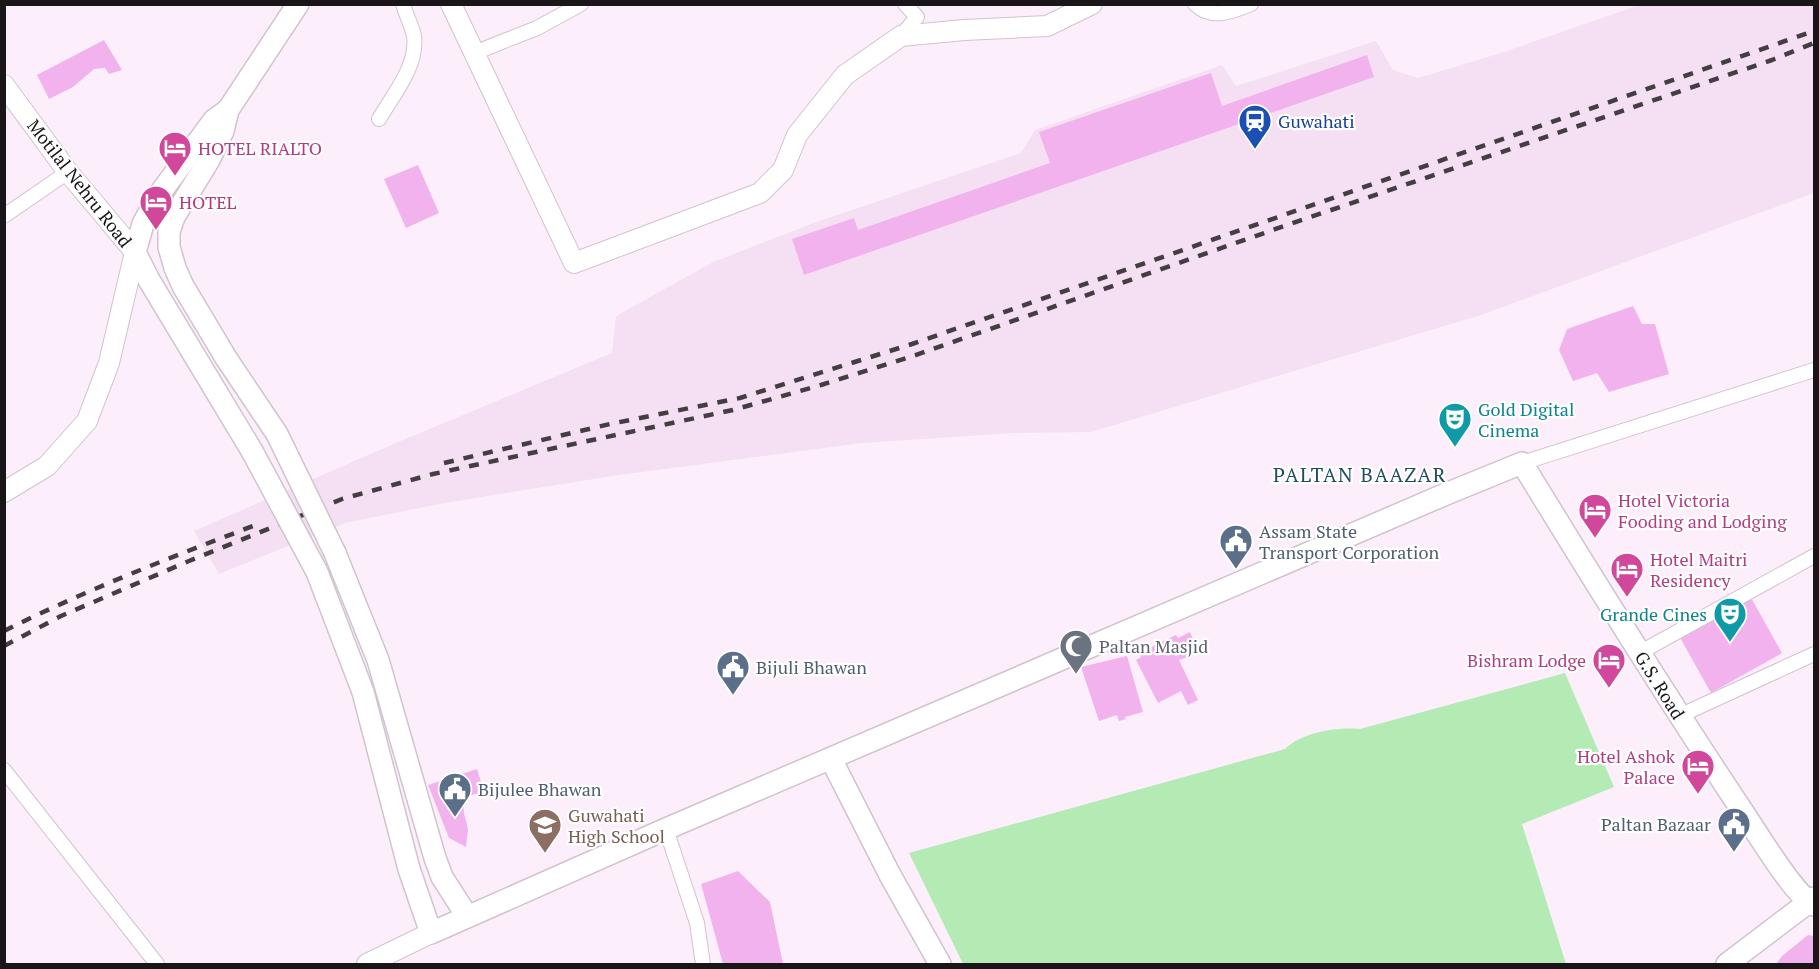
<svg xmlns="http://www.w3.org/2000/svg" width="1819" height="969" viewBox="0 0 1819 969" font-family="'PT Serif',serif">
<rect width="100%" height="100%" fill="#fceffb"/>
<polygon fill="#f4e0f2" points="1639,5 1814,5 1814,193 1481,315 1091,432 1014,433 862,443 619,475 450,502 345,523 219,574 194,531 391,445 612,353 616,316 713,262 822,220 1021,153 1035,130 1222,65 1236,86 1376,41 1393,70 1418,78 1501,53"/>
<path fill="#b4ebb5" d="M1565,673L1614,787L1522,824L1566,964H963L909,853L1285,749C1303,732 1336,727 1360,729Z"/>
<g fill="#f2b2ed">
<polygon points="104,40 122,70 109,74 105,68 94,69 73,87 49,99 37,75"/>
<polygon points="1367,55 1374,77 804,275 792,239 854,218 858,230 1050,163 1039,132 1211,73 1222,106"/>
<polygon points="418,165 439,213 406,228 384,179"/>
<polygon points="1633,306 1642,324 1655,324 1669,374 1609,392 1597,373 1573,381 1559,350 1567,329"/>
<polygon points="1749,594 1782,653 1711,693 1678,634"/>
<polygon points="1190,632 1199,653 1179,660 1198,700 1188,705 1181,691 1158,703 1136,660 1141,657 1139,653 1176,635 1178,638"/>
<polygon points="1127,656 1143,712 1125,717 1126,719 1119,721 1117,715 1099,721 1081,667"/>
<polygon points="477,769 484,792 463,797 464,813 468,829 466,847 449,838 428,785"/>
<polygon points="738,871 770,902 783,964 723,964 701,884"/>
<polygon points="1808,935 1814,936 1814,964 1776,964 1782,956"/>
</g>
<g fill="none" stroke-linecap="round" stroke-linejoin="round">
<g stroke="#d0c3ce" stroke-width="16">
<g id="street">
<path d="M1195,4C1211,20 1232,12 1251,4"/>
<polyline points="901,36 917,17 905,4"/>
<polyline points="474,53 537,28 581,4"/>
<path d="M379,119C393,95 418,66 414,36C412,26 406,15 403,4"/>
<polyline points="4,216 68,172"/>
<polyline points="1522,463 1814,370"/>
<polyline points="1639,653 1814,556"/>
<polyline points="1679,716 1814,654"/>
<polyline points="4,770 157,964"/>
<polyline points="666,829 697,923 703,964"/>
</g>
</g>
<g stroke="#d0c3ce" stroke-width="22">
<g id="secondary">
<polyline points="451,4 574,263 760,193 783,170 797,135 845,75 901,36 964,30 1047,26 1092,4"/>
<polyline points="4,85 68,172 135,252 109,363 87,421 47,466 4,492"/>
<polyline points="367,964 431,933"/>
</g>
</g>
<g stroke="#d0c3ce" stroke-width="24">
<g id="primary">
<polyline points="228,110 214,120 158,196 143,224 135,252 149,280 252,451"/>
<polyline points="277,434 226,358 183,286 175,268 169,247 169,232 174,217 209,160 223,131 228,110 298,4"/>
<polyline points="335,553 378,660 435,858 442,877 467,916"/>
<path d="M317,572L363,692L409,869L431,933L666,829L1446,494L1522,463C1594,581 1667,698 1743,812C1758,834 1794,895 1814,905"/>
<polyline points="831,759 890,875 940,964"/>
<polyline points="1727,964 1814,898"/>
</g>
</g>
<use href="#street" stroke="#fff" stroke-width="14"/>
<use href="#secondary" stroke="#fff" stroke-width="20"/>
<use href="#primary" stroke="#fff" stroke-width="21"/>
<g stroke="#443e43" stroke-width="4.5" stroke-dasharray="10 10" stroke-linecap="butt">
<polyline points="444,463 610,424 740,398 912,344 1814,31"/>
<path d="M4,631C88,589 174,556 261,523"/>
<polyline points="4,646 61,616 189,561 342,499 433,474 733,410 821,385 910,357 1290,224 1772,60 1814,43"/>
</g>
<g stroke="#d0c3ce" stroke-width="24" stroke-linecap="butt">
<g id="primary-bridge">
<polyline points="277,434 335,553"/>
<polyline points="252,451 317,572"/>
</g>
</g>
<use href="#primary-bridge" stroke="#fff" stroke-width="21"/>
</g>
<defs>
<g id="station-pin" transform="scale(1.725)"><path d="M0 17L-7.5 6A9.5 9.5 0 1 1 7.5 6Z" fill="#1a4fb4" stroke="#fff"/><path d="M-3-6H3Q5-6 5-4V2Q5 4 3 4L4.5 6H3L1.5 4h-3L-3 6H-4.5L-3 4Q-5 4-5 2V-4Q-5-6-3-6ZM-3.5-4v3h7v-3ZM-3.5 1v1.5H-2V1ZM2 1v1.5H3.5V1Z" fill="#fff"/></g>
<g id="hotel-pin" transform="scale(1.725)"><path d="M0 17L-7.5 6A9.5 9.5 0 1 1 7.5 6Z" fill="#d1479c" stroke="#fff"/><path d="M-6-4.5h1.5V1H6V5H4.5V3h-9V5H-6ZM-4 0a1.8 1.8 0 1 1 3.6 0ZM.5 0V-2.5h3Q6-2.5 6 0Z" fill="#fff"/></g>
<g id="theatre-pin" transform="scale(1.725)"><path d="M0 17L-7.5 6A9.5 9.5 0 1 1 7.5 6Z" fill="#0f9aa8" stroke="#fff"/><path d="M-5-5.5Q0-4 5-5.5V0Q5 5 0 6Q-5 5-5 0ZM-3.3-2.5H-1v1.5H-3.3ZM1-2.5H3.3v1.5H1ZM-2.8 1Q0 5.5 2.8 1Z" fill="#fff"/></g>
<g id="civic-pin" transform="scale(1.725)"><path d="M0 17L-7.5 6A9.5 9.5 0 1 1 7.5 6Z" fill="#5c6f8a" stroke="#fff"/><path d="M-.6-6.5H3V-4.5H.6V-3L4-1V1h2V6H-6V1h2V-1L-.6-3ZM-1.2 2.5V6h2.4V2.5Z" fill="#fff"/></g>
<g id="mosque-pin" transform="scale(1.725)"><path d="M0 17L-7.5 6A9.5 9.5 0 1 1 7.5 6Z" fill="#6b7280" stroke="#fff"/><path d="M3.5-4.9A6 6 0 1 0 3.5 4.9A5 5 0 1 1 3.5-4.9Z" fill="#fff"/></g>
<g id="school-pin" transform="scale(1.725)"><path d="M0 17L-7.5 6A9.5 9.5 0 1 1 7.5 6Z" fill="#8d6e63" stroke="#fff"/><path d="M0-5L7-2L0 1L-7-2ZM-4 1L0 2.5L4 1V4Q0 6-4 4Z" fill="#fff"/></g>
</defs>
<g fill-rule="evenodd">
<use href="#station-pin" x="1255" y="121"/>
<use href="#hotel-pin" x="175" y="148"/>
<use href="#hotel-pin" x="156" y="202"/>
<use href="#theatre-pin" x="1455" y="419"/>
<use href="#hotel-pin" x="1595" y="510"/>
<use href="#civic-pin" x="1236" y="541"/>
<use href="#hotel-pin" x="1627" y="569"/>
<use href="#theatre-pin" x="1730" y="614"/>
<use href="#mosque-pin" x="1076" y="646"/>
<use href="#hotel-pin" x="1609" y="660"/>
<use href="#civic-pin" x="733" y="667"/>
<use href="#hotel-pin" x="1698" y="766"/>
<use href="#civic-pin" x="455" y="789"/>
<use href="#civic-pin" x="1734" y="824"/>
<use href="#school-pin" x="545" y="825"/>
</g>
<g text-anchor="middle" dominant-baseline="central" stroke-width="4.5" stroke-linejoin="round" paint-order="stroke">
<g font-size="18" fill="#164399" stroke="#fff" text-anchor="start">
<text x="1278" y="121">Guwahati</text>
</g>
<g font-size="18" fill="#b23c85" stroke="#fff" text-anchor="start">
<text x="198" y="148">HOTEL RIALTO</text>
<text x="179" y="202">HOTEL</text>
<text x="1618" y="500">Hotel Victoria<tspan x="1618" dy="21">Fooding and Lodging</tspan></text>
<text x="1650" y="559">Hotel Maitri<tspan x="1650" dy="21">Residency</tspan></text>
<text x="1586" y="660" text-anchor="end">Bishram Lodge</text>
<text x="1675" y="756" text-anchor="end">Hotel Ashok<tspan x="1675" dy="21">Palace</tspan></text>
</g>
<g font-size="18" fill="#191519" stroke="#fff">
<text transform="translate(80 183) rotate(52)">Motilal Nehru Road</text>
<text transform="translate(1660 685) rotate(58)">G.S. Road</text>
</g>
<g font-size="18" fill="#0d838f" stroke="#fff" text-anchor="start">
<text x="1478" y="409">Gold Digital<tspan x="1478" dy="21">Cinema</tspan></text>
<text x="1707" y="614" text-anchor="end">Grande Cines</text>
</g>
<g font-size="18" fill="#4e5e75" stroke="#fff" text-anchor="start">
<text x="1259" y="531">Assam State<tspan x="1259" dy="21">Transport Corporation</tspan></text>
<text x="756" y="667">Bijuli Bhawan</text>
<text x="478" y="789">Bijulee Bhawan</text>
<text x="1711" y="824" text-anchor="end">Paltan Bazaar</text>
</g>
<g font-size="18" fill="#5b616d" stroke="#fff" text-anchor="start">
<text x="1099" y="646">Paltan Masjid</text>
</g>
<g font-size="18" fill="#785e54" stroke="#fff" text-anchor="start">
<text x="568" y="815">Guwahati<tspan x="568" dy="21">High School</tspan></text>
</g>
<g font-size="20" letter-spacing="1.5" fill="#1d4d60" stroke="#fff">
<text x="1360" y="474">PALTAN BAAZAR</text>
</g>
</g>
<rect width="1819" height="969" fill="none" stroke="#191519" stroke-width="12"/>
</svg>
